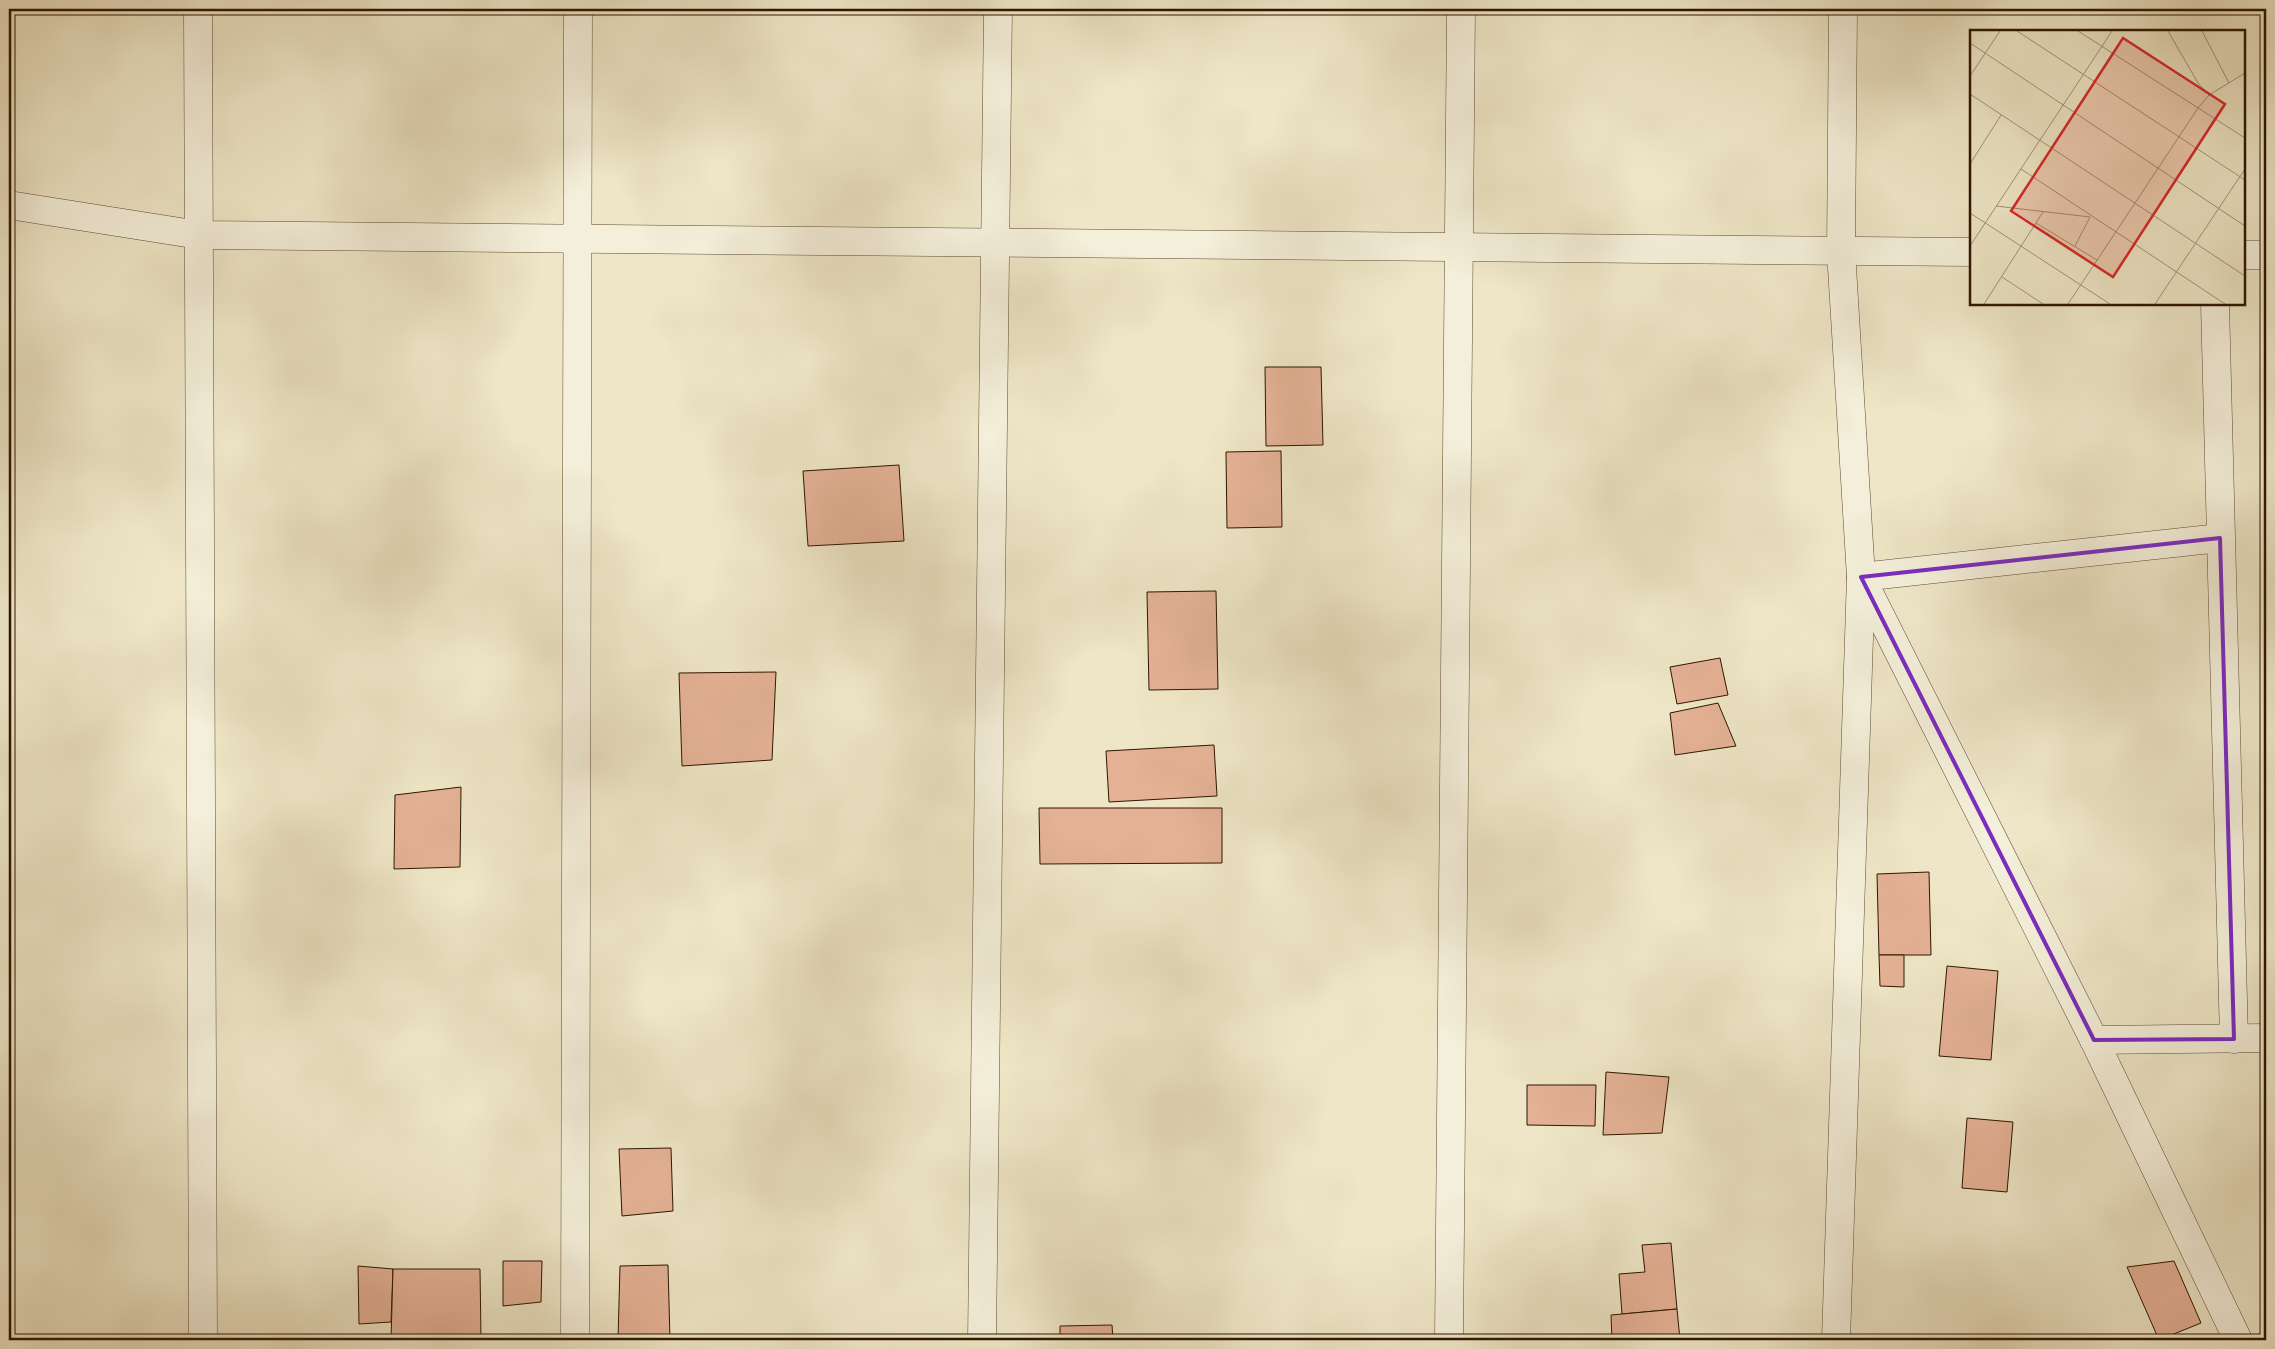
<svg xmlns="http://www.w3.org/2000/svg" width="2275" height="1349" viewBox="0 0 2275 1349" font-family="'IM FELL Double Pica',serif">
<rect width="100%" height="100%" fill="#eee6c6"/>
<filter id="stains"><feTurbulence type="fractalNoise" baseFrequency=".004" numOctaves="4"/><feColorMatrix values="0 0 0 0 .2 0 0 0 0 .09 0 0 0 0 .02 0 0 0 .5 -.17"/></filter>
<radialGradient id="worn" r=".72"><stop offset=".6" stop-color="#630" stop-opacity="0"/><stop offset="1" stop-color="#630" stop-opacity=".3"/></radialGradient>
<g fill="#e4b195" stroke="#2e1600">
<polygon points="1265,367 1321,367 1323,445 1266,446"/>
<polygon points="1281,451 1282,527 1227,528 1226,452"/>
<polygon points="899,465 904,541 808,546 803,471"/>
<polygon points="1216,591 1218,689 1149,690 1147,592"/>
<polygon points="1720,658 1728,695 1677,704 1670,667"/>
<polygon points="776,672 772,760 682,766 679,673"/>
<polygon points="1718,703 1736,746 1675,755 1670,713"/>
<polygon points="1214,745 1217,796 1109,802 1106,751"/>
<polygon points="461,787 460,867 394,869 395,795"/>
<polygon points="1039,808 1222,808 1222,863 1040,864"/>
<polygon points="1929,872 1931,955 1879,955 1877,874"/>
<polygon points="1879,955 1904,955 1904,987 1880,986"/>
<polygon points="1947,966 1998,971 1991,1060 1939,1056"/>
<polygon points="1606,1072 1669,1077 1662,1133 1603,1135"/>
<polygon points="1527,1085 1596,1085 1595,1126 1527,1125"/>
<polygon points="1967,1118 2013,1122 2007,1192 1962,1188"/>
<polygon points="671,1148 673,1211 622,1216 619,1149"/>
<polygon points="1671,1243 1677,1309 1622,1314 1619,1274 1645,1272 1642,1245"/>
<polygon points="503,1261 542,1261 541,1302 503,1306"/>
<polygon points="2174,1261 2201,1323 2159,1340 2127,1267"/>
<polygon points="668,1265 670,1340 618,1340 620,1266"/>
<polygon points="358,1266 393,1269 391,1322 359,1324"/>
<polygon points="393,1269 480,1269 481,1340 391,1340"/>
<polygon points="1677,1309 1680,1340 1612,1340 1611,1315"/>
<polygon points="1112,1325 1113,1340 1060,1340 1060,1326"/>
</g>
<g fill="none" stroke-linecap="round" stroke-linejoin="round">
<g stroke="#5e4a32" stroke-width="29">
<g id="minor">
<polyline points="198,9 203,1340"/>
<polyline points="9,205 199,235 1971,252"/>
<polyline points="2244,255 2266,255"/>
<polyline points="2215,304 2234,1039"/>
<polyline points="2220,538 1861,577 2094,1040 2238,1340"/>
<polyline points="2094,1040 2266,1038"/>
<polyline points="575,1340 578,9"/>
<polyline points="982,1340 998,9"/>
<polyline points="1449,1340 1461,9"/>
<polyline points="1836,1340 1861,577 1841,251 1843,9"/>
</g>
</g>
<use href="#minor" stroke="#f4efda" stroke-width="28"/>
</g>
<path fill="none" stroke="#7b2cbf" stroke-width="4" stroke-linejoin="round" d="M2220,538L2234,1039L2094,1040L1861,577Z"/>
<g transform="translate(1970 30)">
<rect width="275" height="275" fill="#eee6c6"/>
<path fill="none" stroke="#a19377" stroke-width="1" d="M47,1L275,150M108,1L275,108M198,1L228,53L239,65M232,1L259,53M0,13L275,196M0,46L30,1M0,64L275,246M0,134L31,85M51,139L255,274M26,176L120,187L105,216M0,183L140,274M66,193L127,230M0,216L142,1M32,247L73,274M14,274L73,182M98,274L228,78L239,65L275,43M185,274L275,139"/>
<path fill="#d62828" fill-opacity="0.15" stroke="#d62828" stroke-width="2.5" d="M153,8L255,74L143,247L41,181Z"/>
<rect width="275" height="275" fill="none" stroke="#2e1600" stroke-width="2.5"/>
</g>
<rect width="2275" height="1349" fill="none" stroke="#eee6c6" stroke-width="30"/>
<rect x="10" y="10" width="2255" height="1329" fill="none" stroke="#2e1600" stroke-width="2.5"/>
<rect x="15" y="15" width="2245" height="1319" fill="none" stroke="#2e1600"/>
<rect width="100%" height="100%" filter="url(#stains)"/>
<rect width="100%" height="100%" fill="url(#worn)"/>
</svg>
